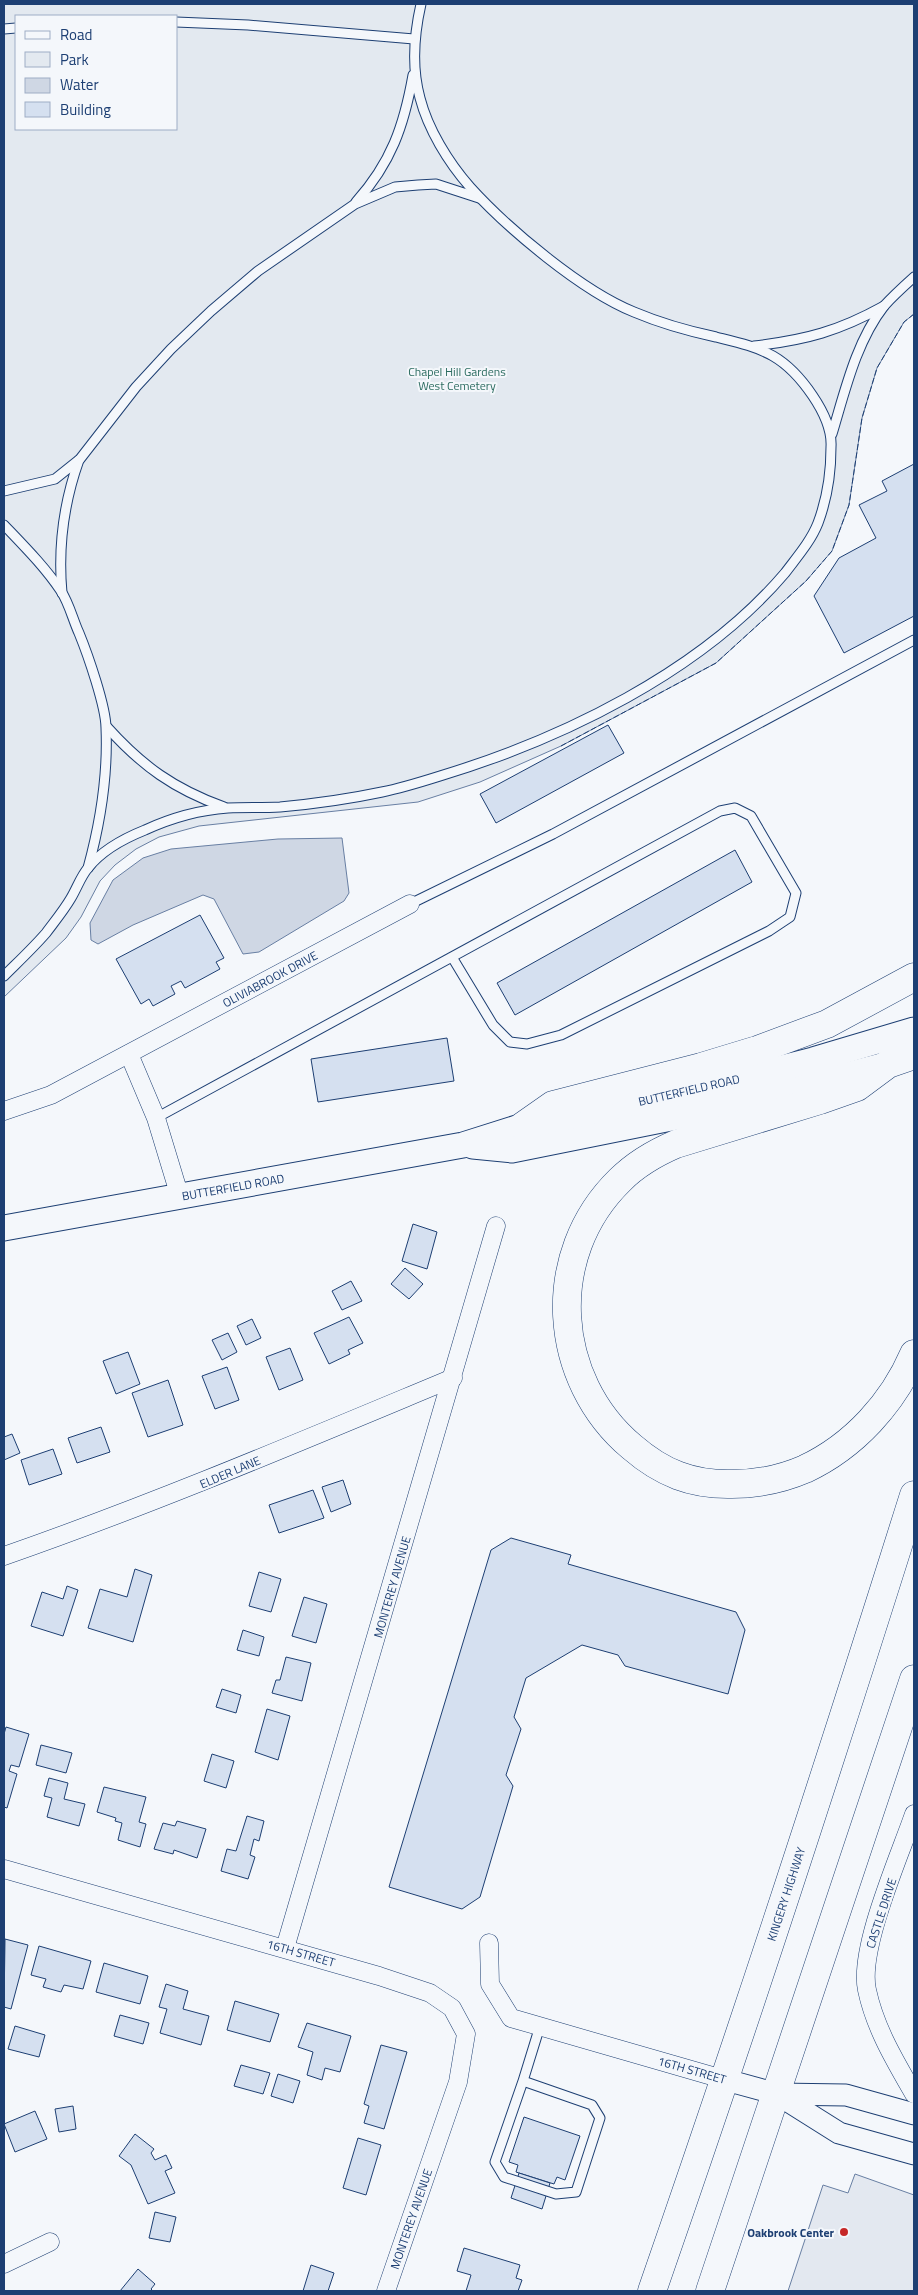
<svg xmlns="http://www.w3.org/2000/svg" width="918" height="2295" viewBox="0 0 918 2295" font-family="'Titillium Web',sans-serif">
<rect width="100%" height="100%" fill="#f4f7fb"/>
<path fill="#e3e9f0" stroke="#687fa3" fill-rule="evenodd" d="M4,4H914V314L904,322L877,368L862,418L849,505L832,551L806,581L716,663L561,746L480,782L418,802L199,826L159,837L136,849L115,865L100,881L81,917L66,938L4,997ZM16,16H176V129H16Z"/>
<polygon fill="#e3e8f0" stroke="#687fa3" points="855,2174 914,2195 914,2291 788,2291 823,2185 848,2193"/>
<polygon fill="#cfd7e4" stroke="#687fa3" points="342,838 349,893 344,901 259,952 243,954 214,899 203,895 133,925 98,944 91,940 90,923 113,880 143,858 171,849 278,839"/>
<g fill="#d5e0f0" stroke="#1d3f73">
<polygon points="914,464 914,616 844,653 814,596 839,558 876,538 859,505 887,491 882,481"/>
<polygon points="608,725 624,753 496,823 480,794"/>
<polygon points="735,850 752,882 515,1015 497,983"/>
<polygon points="200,915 224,958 216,962 220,969 185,988 181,981 171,986 175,994 153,1006 149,999 141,1004 116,959"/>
<polygon points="447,1038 454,1081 318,1102 311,1059"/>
<polygon points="413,1224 437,1232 427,1269 402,1261"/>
<polygon points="405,1268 423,1284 409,1299 391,1284"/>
<polygon points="351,1281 362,1301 342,1310 332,1291"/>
<polygon points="349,1317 363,1343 348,1350 350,1354 329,1364 314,1333"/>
<polygon points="252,1319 261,1338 246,1345 237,1326"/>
<polygon points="228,1333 237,1352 222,1360 212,1340"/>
<polygon points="290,1348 303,1380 279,1390 266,1357"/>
<polygon points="128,1352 140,1384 116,1394 103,1361"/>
<polygon points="227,1367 239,1400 215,1409 202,1376"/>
<polygon points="168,1380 183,1425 148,1437 132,1393"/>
<polygon points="101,1427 110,1452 77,1463 68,1438"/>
<polygon points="12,1434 20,1453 4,1460 4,1437"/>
<polygon points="53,1449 62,1474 29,1485 21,1460"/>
<polygon points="343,1480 351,1504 331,1512 322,1487"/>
<polygon points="313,1490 324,1518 279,1533 269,1505"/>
<polygon points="511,1538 571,1555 568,1564 736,1612 745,1630 728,1694 625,1666 618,1655 582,1645 526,1678 514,1717 521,1729 506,1775 513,1786 480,1897 462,1909 389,1887 491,1550"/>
<polygon points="135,1569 152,1575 133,1642 88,1628 100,1589 127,1597"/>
<polygon points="259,1572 281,1579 271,1612 249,1606"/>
<polygon points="67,1586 78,1590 63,1636 31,1626 42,1592 63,1599"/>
<polygon points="304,1597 327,1604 316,1643 292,1636"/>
<polygon points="243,1630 264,1637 259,1656 237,1650"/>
<polygon points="286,1657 311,1663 302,1701 272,1693 276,1680 280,1680"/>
<polygon points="222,1689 241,1695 236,1713 216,1707"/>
<polygon points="267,1709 290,1716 278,1760 255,1752"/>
<polygon points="6,1727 29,1734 19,1767 11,1765 9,1771 17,1774 7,1808 4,1807 4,1734"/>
<polygon points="41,1745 72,1753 66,1773 36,1765"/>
<polygon points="212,1754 234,1761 226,1788 204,1781"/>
<polygon points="49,1778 68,1783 64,1799 85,1804 79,1826 47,1817 52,1798 44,1796"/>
<polygon points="104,1787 146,1797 139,1822 146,1824 140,1847 118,1840 122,1823 115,1821 116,1818 97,1812"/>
<polygon points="247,1816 264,1821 259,1841 254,1839 250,1855 255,1857 248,1879 221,1871 227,1849 236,1851"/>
<polygon points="177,1821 206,1829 197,1858 174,1850 173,1854 154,1849 163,1823 175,1826"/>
<polygon points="5,1939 28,1945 11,2009 4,2007"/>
<polygon points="39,1946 91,1961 83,1989 64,1985 61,1992 43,1987 46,1979 31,1975"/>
<polygon points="104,1963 148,1976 140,2004 96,1992"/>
<polygon points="166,1984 188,1991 183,2009 209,2016 201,2045 160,2033 167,2009 159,2007"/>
<polygon points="235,2001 279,2014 270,2042 227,2030"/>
<polygon points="120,2015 149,2023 143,2044 114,2036"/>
<polygon points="307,2023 351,2036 340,2072 325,2068 322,2080 307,2075 313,2052 298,2047"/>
<polygon points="15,2026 45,2035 39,2057 8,2049"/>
<polygon points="381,2045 407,2052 384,2129 364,2123 369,2106 364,2104"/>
<polygon points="241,2065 270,2073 263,2094 234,2086"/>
<polygon points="278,2074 300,2081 293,2103 271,2096"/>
<polygon points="73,2106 76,2129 59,2132 55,2109"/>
<polygon points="35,2111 47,2139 15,2152 4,2124"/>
<polygon points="524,2117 580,2136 565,2180 557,2177 554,2184 519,2173 516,2172 518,2165 509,2162"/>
<polygon points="135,2134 154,2149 151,2153 155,2160 166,2155 172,2168 165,2171 175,2193 148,2204 131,2165 119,2156"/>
<polygon points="358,2138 381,2145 366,2195 343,2188"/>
<polygon points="519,2173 550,2183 542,2209 511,2198"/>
<polygon points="155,2212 176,2217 170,2242 149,2238"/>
<polygon points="464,2248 520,2265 516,2278 522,2280 518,2291 466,2291 471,2275 457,2271"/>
<polygon points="311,2265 334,2273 328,2291 303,2291"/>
<polygon points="138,2269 155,2284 151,2289 153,2291 120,2291"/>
</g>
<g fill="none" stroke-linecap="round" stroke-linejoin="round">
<g stroke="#1d3f73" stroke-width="11">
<g id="service">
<polyline points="176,22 248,25 414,39"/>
<polyline points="4,29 16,28"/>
<path d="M356,202C391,163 404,126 413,75"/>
<path d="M754,346C806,340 839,331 884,306"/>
<path d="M832,434C845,391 856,342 884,306C893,296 904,286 914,277"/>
<polyline points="4,491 55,479 80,459 136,387 171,349 211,311 258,271 355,204 395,187 418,185 436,184 479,198"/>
<path d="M4,525C24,546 45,567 61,591C69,603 73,620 79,633C88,655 106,707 106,728C108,774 100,824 88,868"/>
<path d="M62,593C58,549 64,502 79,460"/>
<path d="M107,727C142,766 174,789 224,807"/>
<polyline points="410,904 553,834 914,640"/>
<path d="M4,976C18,962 33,948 46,933C55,921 64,910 71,898C77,888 81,876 88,868C102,850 125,838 145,830C171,818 199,810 228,808C245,807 262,808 280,807C313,804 349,799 382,792C402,788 421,782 440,776C562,739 701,672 785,573C797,557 811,541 818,523C827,499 831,472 831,447C833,416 799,371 773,356C755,346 736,342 716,337C688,331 660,323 634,312C582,291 508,229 470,187C448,162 428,129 420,98C411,66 414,35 421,4"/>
<polyline points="156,1118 720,811 735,808 751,816 796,893 790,917 769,931 561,1035 527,1044 510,1042 493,1025 452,957"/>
<polyline points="523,2081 495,2162 504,2177 556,2194 576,2192 600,2118 592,2105 523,2081 540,2026"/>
</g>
</g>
<g stroke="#1d3f73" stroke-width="19">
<g id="minor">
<polyline points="129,1054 156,1118 180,1197"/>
<polyline points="4,1111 51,1095 410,904"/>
<path d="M4,1556C156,1503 304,1440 453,1378"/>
<path d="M914,1814C900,1855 858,1949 867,1990C875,2028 895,2061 914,2094"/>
<polyline points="4,1869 379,1976 430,1993 452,2008 466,2034 458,2082 386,2291"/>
<polyline points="489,1943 490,1984 511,2018 726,2080"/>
<polyline points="285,1948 496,1226"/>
<polyline points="4,2264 50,2242"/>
</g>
</g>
<g stroke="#1d3f73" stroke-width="23">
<g id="tertiary">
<polyline points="726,2080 777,2094 846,2095 914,2114"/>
<polyline points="777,2094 839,2133 914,2154"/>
</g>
</g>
<g stroke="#1d3f73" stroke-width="27">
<g id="secondary">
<polyline points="473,1146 512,1150 721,1108 885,1065"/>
<polyline points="4,1228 463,1145 523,1126 712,1086 813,1060 914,1030"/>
</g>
</g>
<g stroke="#1d3f73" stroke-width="29">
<g id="trunk">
<path d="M914,1055L888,1064L857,1087L820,1100L676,1144C655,1153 636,1164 620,1180C543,1255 552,1380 632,1447C662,1473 692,1485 732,1484C757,1484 782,1479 805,1469C854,1446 893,1403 914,1354"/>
<polyline points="523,1126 553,1105 701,1067 757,1050 827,1024 914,977"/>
<path d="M652,2291C744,2027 830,1762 914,1495"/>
<polyline points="710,2291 914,1679"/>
</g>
</g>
<use href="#service" stroke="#f4f7fb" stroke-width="9"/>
<use href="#minor" stroke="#f4f7fb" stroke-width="18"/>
<use href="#tertiary" stroke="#f4f7fb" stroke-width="21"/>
<use href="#secondary" stroke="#f4f7fb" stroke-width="25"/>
<use href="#trunk" stroke="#f4f7fb" stroke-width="28"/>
<polyline stroke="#1d3f73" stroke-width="1" stroke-dasharray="6 2.5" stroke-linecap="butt" points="561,746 716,663 806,581 832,551 849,505 862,418 877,368 904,322 914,314"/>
</g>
<circle fill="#c62828" stroke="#f4f7fb" stroke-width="2" cx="844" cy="2232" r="5"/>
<g text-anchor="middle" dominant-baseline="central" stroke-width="4" stroke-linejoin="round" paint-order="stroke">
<g font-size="12" fill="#2c6c60" stroke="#f4f7fb">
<text x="457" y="371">Chapel Hill Gardens<tspan x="457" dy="14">West Cemetery</tspan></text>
</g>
<g font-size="12" fill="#1d3f73" stroke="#f4f7fb">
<text transform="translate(270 979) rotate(-28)">OLIVIABROOK DRIVE</text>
<text transform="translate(689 1090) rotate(-13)">BUTTERFIELD ROAD</text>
<text transform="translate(233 1187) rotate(-10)">BUTTERFIELD ROAD</text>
<text transform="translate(230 1472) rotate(-23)">ELDER LANE</text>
<text transform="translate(392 1587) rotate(-74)">MONTEREY AVENUE</text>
<text transform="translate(786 1894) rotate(-72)">KINGERY HIGHWAY</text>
<text transform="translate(881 1913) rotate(-72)">CASTLE DRIVE</text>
<text transform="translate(301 1953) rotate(16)">16TH STREET</text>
<text transform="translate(692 2070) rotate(16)">16TH STREET</text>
<text transform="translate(411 2219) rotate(-71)">MONTEREY AVENUE</text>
</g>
<g font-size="12" font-weight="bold" fill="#1d3f73" stroke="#f4f7fb" text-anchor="end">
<text x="834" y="2232">Oakbrook Center</text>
</g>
</g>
<rect width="918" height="2295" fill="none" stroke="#1d3f73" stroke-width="10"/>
<rect x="15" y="15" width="162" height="115" fill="#f4f7fb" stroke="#9eadc5"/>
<rect x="25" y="31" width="25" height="8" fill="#f4f7fb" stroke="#9eadc5"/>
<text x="60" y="40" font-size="15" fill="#1d3f73">Road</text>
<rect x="25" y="52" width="25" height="15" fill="#e3e9f0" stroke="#9eadc5"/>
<text x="60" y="65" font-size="15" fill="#1d3f73">Park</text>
<rect x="25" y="78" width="25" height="15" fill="#cfd7e4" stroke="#9eadc5"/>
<text x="60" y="90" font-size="15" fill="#1d3f73">Water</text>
<rect x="25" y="102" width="25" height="15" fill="#d5e0f0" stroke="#9eadc5"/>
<text x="60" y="115" font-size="15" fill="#1d3f73">Building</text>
</svg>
